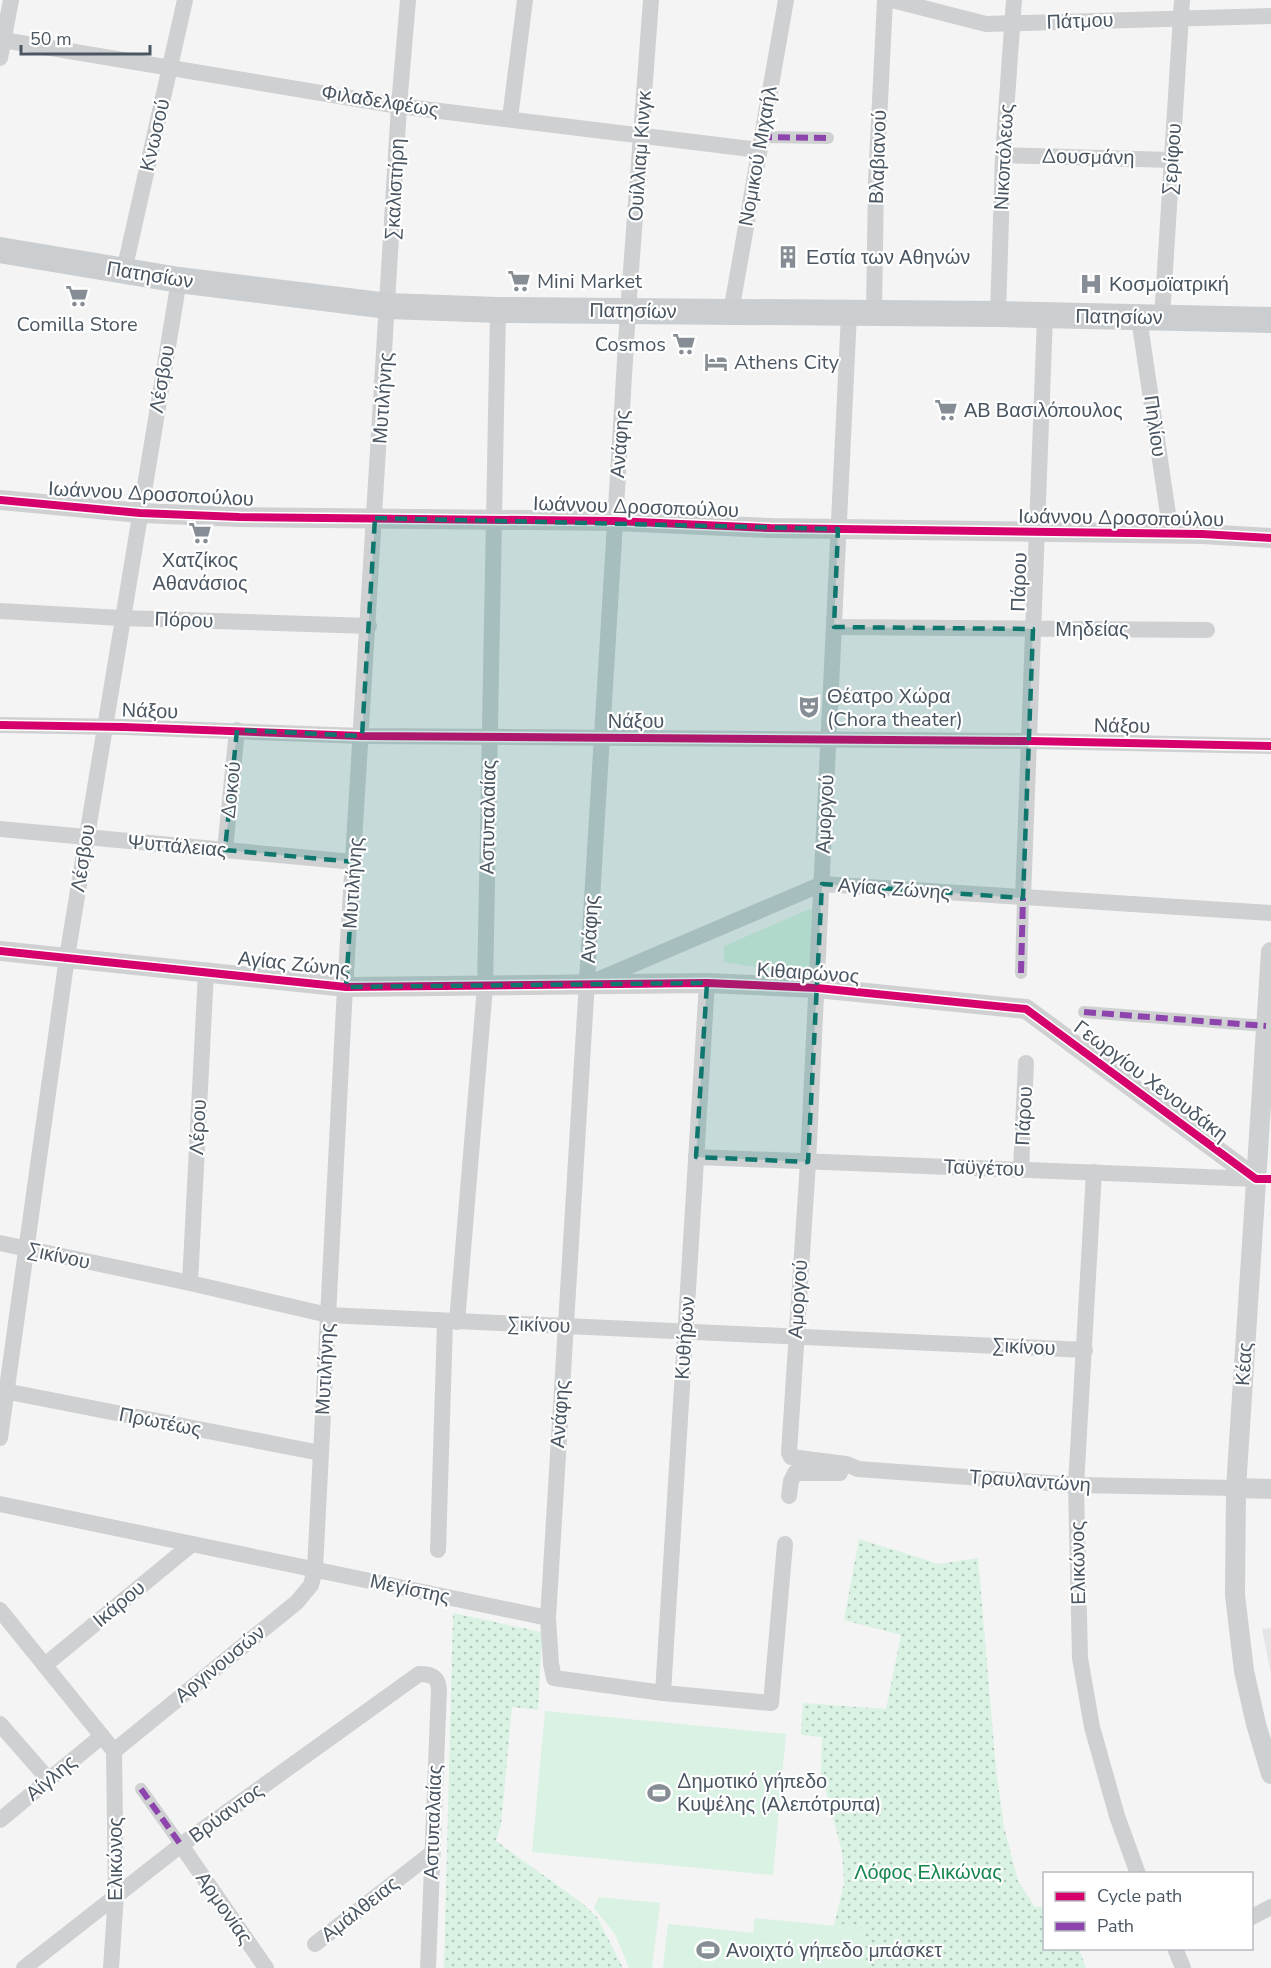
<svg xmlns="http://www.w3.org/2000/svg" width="1271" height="1968" viewBox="0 0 1271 1968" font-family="'Nunito Sans',sans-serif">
<defs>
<pattern id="grass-dots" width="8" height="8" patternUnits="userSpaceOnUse" patternTransform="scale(1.5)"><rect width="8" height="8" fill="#d9f2e3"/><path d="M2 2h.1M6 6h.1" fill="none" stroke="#b2c7bb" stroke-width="1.8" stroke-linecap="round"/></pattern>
</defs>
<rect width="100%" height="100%" fill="#f4f4f4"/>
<polygon fill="#e6e5e6" points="1271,1628 1271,1674 1262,1629"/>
<g fill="url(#grass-dots)">
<polygon points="859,1539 939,1564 978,1558 996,1769 1004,1827 1018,1881 1035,1907 1044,1907 1044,1948 1079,1949 1086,1968 862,1968 865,1929 834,1926 844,1883 842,1852 821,1773 822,1737 801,1735 803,1703 886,1709 901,1635 844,1620"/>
<polygon points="453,1613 541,1632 542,1638 538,1710 512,1707 501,1824 496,1841 582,1903 597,1917 623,1968 444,1968"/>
</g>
<g fill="#d9f2e3">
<polygon points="819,905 816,977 724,962 724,946"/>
<polygon points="545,1711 786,1734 773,1875 532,1852"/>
<polygon points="599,1897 660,1903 652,1968 629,1968 615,1934 594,1908"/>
<polygon points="755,1918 866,1929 862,1968 663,1968 668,1924 753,1933"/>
</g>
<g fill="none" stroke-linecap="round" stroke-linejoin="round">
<g stroke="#ced0d2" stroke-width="12">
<polyline points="760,137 828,138"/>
<polyline points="1021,973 1023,898"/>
<polyline points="1084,1012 1266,1026"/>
<polyline points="141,1789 181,1845"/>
</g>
<g stroke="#ced0d2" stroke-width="16">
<polyline points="651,0 628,311 548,1618 551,1664 554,1678 663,1693 771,1703 785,1544"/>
<polyline points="892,0 986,24 1271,16"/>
<polyline points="3,40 399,106 759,150"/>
<polyline points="0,58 11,0"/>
<polyline points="510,118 525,0"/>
<polyline points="1003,155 1172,160"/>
<polyline points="124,271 185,0"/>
<polyline points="731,312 786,0"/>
<polyline points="874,313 876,182 885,0"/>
<polyline points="849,314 808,1162 789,1453 791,1457 846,1464 858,1469 1076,1485 1236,1488"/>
<polyline points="998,314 1003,155 1014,0"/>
<polyline points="1139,318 1171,534"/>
<polyline points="1162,318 1182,0"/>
<polyline points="0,611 121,618 369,626"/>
<polyline points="834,627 1207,630"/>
<polyline points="0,725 124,727 362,736 1029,741 1271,746"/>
<polyline points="0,829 354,862"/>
<polyline points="225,850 237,730"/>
<polyline points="1023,898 1045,316"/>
<polyline points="590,983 822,884 1271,913"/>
<polyline points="696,1157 1256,1179"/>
<polyline points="1021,1170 1026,1063"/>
<polyline points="1094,1172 1076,1485 1080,1658 1092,1727 1117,1816 1138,1874"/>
<polyline points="0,1243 190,1283 328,1315 1085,1350"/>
<polyline points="190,1283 206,972"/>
<polyline points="457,1322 485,987 498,310"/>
<polyline points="0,1390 320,1453"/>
<polyline points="0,1438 67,957 179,280"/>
<polyline points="789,1496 791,1481 795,1473 840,1473"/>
<polyline points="0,1504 548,1618"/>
<polyline points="438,1550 445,1322"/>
<polyline points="0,1610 114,1751"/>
<polyline points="45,1665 192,1544"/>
<polyline points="663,1693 707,983"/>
<polyline points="0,1724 49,1780"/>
<polyline points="114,1751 297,1602 311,1585 315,1569 344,1006 399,106 408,0"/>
<polyline points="0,1820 102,1736"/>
<polyline points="181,1845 266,1968"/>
<polyline points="1252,1917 1271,1907"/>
<polyline points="315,1944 432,1853"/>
<polyline points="1175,1948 1183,1968"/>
<path d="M24,1968L181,1845L419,1674C432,1674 438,1677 439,1689L428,1968"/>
<polyline points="111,1968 116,1895 114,1751"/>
</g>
<g stroke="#ced0d2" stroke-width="20">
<polyline points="0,500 140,513 239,517 615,521 770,528 1202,534 1271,538"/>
<polyline points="0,951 346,987 707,983 817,988 1026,1009 1256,1179"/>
<polyline points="1271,952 1236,1488 1235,1595 1244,1671 1256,1724 1271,1774"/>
<polyline points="1236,1488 1271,1489"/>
</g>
<polyline stroke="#caced1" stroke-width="26" points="0,250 179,280 388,306 498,310 998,314 1271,320"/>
<g stroke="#8e44ad" stroke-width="6" stroke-dasharray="12 6" stroke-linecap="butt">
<polyline points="760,137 828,138"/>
<polyline points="1021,973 1023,898"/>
<polyline points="1084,1012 1266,1026"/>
<polyline points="141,1789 181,1845"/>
</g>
<g stroke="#fff" stroke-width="11">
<g id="cycleway">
<polyline points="0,500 140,513 239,517 615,521 770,528 1202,534 1271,538"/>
<polyline points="0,725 124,727 362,736 1029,741 1271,746"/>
<polyline points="0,951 346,987 707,983 817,988 1026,1009 1256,1179 1271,1179"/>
</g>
</g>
<use href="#cycleway" stroke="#d6006c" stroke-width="8"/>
</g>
<path fill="#0f766e" fill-opacity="0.2" stroke="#0f766e" stroke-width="4.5" stroke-dasharray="12 8" stroke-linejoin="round" d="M375,518L838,529L834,627L1033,629L1023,898L822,884L808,1162L696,1157L707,983L346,987L354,862L225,850L237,730L362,736Z"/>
<defs>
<g id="building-bare" transform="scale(1.8)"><path d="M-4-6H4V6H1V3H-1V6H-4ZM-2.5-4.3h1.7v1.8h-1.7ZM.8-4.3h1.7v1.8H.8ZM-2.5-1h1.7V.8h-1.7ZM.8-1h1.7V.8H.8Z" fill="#868d94" stroke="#fff" stroke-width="2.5" paint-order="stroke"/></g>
<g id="supermarket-bare" transform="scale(1.8)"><path d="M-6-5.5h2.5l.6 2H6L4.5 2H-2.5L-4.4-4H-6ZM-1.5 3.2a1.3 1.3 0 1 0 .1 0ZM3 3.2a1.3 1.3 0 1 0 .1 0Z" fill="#868d94" stroke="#fff" stroke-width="2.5" paint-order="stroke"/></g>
<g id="hospital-bare" transform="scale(1.8)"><path d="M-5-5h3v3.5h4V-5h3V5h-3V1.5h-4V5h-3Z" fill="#868d94" stroke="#fff" stroke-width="2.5" paint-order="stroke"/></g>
<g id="hotel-bare" transform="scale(1.8)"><path d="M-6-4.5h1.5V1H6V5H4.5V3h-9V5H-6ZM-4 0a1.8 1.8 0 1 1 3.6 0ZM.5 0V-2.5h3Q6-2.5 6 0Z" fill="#868d94" stroke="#fff" stroke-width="2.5" paint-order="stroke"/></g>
<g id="theatre-bare" transform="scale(1.8)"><path d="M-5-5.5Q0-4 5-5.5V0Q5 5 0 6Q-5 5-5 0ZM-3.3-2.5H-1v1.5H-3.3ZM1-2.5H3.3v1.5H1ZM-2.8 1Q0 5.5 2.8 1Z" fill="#868d94" stroke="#fff" stroke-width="2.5" paint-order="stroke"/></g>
<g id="stadium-bare" transform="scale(1.8)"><path d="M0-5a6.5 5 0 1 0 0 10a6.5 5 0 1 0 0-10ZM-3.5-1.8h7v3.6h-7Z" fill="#868d94" stroke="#fff" stroke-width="2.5" paint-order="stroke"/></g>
</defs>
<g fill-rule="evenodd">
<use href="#building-bare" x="788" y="257"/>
<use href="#supermarket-bare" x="519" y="281"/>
<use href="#hospital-bare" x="1091" y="284"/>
<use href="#supermarket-bare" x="77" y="296"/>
<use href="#supermarket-bare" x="684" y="344"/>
<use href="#hotel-bare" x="716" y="362"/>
<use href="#supermarket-bare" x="946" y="410"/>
<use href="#supermarket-bare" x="200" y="533"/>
<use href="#theatre-bare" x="809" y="707"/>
<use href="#stadium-bare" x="659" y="1793"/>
<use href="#stadium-bare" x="708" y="1950"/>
</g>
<g text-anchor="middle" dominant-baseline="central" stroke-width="4.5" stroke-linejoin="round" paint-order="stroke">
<g font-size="20" fill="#4a5661" stroke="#fff">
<text transform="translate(1080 21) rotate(-2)">Πάτμου</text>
<text transform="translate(380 101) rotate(9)">Φιλαδελφέως</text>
<text transform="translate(155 135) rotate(-77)">Κνωσού</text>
<text transform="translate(640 156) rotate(-86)">Ουίλλιαμ Κινγκ</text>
<text transform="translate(758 156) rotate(-80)">Νομικού Μιχαήλ</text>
<text transform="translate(878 157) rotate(-88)">Βλαβιανού</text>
<text transform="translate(1004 157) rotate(-87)">Νικοπόλεως</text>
<text transform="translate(1088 157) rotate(1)">Δουσμάνη</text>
<text transform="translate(1172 159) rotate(-86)">Σερίφου</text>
<text transform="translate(395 189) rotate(-87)">Σκαλιστήρη</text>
<text transform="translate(150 275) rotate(9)">Πατησίων</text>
<text transform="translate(633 311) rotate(1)">Πατησίων</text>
<text transform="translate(1119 317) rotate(1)">Πατησίων</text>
<text transform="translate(162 379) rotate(-80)">Λέσβου</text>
<text transform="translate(383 398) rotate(-86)">Μυτιλήνης</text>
<text transform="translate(1155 426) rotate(82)">Πηλίου</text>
<text transform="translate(620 444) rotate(-86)">Ανάφης</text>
<text transform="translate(151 494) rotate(3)">Ιωάννου Δροσοπούλου</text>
<text transform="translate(636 507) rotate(2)">Ιωάννου Δροσοπούλου</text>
<text transform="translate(1121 518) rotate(1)">Ιωάννου Δροσοπούλου</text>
<text transform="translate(1019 582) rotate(-88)">Πάρου</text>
<text transform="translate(184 620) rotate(2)">Πόρου</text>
<text x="1092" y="629">Μηδείας</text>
<text transform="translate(150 711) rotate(2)">Νάξου</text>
<text x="636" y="721">Νάξου</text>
<text transform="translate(1122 726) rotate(1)">Νάξου</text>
<text transform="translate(231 790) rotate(-84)">Δοκού</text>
<text transform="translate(825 814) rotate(-87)">Αμοργού</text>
<text transform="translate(488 817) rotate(-89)">Αστυπαλαίας</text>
<text transform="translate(177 846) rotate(5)">Ψυττάλειας</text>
<text transform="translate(83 858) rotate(-81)">Λέσβου</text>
<text transform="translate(353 883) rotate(-86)">Μυτιλήνης</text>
<text transform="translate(894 889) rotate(4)">Αγίας Ζώνης</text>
<text transform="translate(590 929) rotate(-87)">Ανάφης</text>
<text transform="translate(294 964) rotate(6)">Αγίας Ζώνης</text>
<text transform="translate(808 973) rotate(4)">Κιθαιρώνος</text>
<text transform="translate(1151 1081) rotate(37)">Γεωργίου Χενουδάκη</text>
<text transform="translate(1024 1116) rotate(-87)">Πάρου</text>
<text transform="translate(198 1127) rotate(-87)">Λέρου</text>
<text transform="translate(984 1168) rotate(2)">Ταϋγέτου</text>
<text transform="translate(59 1256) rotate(12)">Σικίνου</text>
<text transform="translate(798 1299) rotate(-86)">Αμοργού</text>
<text transform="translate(539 1325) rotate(2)">Σικίνου</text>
<text transform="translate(685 1338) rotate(-86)">Κυθήρων</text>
<text transform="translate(1024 1347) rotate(3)">Σικίνου</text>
<text transform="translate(1244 1364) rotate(-86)">Κέας</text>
<text transform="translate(325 1369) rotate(-87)">Μυτιλήνης</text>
<text transform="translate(560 1414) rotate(-86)">Ανάφης</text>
<text transform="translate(160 1422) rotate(11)">Πρωτέως</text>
<text transform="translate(1030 1481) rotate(4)">Τραυλαντώνη</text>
<text transform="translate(1078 1563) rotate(-91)">Ελικώνος</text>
<text transform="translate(410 1589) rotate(12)">Μεγίστης</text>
<text transform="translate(119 1604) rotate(-40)">Ικάρου</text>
<text transform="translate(220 1664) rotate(-39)">Αργινουσών</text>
<text transform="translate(51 1778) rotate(-40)">Αίγλης</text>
<text transform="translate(226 1813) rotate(-36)">Βρύαντος</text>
<text transform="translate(433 1822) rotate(-88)">Αστυπαλαίας</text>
<text transform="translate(115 1859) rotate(-90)">Ελικώνος</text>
<text transform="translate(224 1908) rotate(55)">Αρμονίας</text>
<text transform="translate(360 1909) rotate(-38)">Αμάλθειας</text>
</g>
<g font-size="20" fill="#4a5661" stroke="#fff" text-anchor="start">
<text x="806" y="257">Εστία των Αθηνών</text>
<text x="537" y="281">Mini Market</text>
<text x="1109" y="284">Κοσμοϊατρική</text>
<text x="77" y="324" text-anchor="middle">Comilla Store</text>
<text x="666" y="344" text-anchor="end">Cosmos</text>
<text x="734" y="362">Athens City</text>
<text x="964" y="410">ΑΒ Βασιλόπουλος</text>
<text x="200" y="560" text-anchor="middle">Χατζίκος<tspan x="200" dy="23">Αθανάσιος</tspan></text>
<text x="827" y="696">Θέατρο Χώρα<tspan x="827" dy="23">(Chora theater)</tspan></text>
<text x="677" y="1781">Δημοτικό γήπεδο<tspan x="677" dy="23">Κυψέλης (Αλεπότρυπα)</tspan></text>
<text x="726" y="1950">Ανοιχτό γήπεδο μπάσκετ</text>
</g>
<g font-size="20" fill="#17864f" stroke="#fff">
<text x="928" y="1872">Λόφος Ελικώνας</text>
</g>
</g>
<rect x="1043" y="1872" width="210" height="78" fill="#ffffff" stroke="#b7bbc0" stroke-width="1.5"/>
<rect x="1055" y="1892" width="30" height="9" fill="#d6006c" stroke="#b7bbc0" stroke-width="1.5"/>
<text x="1097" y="1902" font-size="18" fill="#4a5661">Cycle path</text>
<rect x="1055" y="1922" width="30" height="9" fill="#8e44ad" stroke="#b7bbc0" stroke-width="1.5"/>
<text x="1097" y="1932" font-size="18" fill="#4a5661">Path</text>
<path d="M21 45v9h129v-9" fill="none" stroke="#4a5661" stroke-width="3"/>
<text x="30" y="45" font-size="18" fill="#4a5661" stroke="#ffffff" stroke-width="4.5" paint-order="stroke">50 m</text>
</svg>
